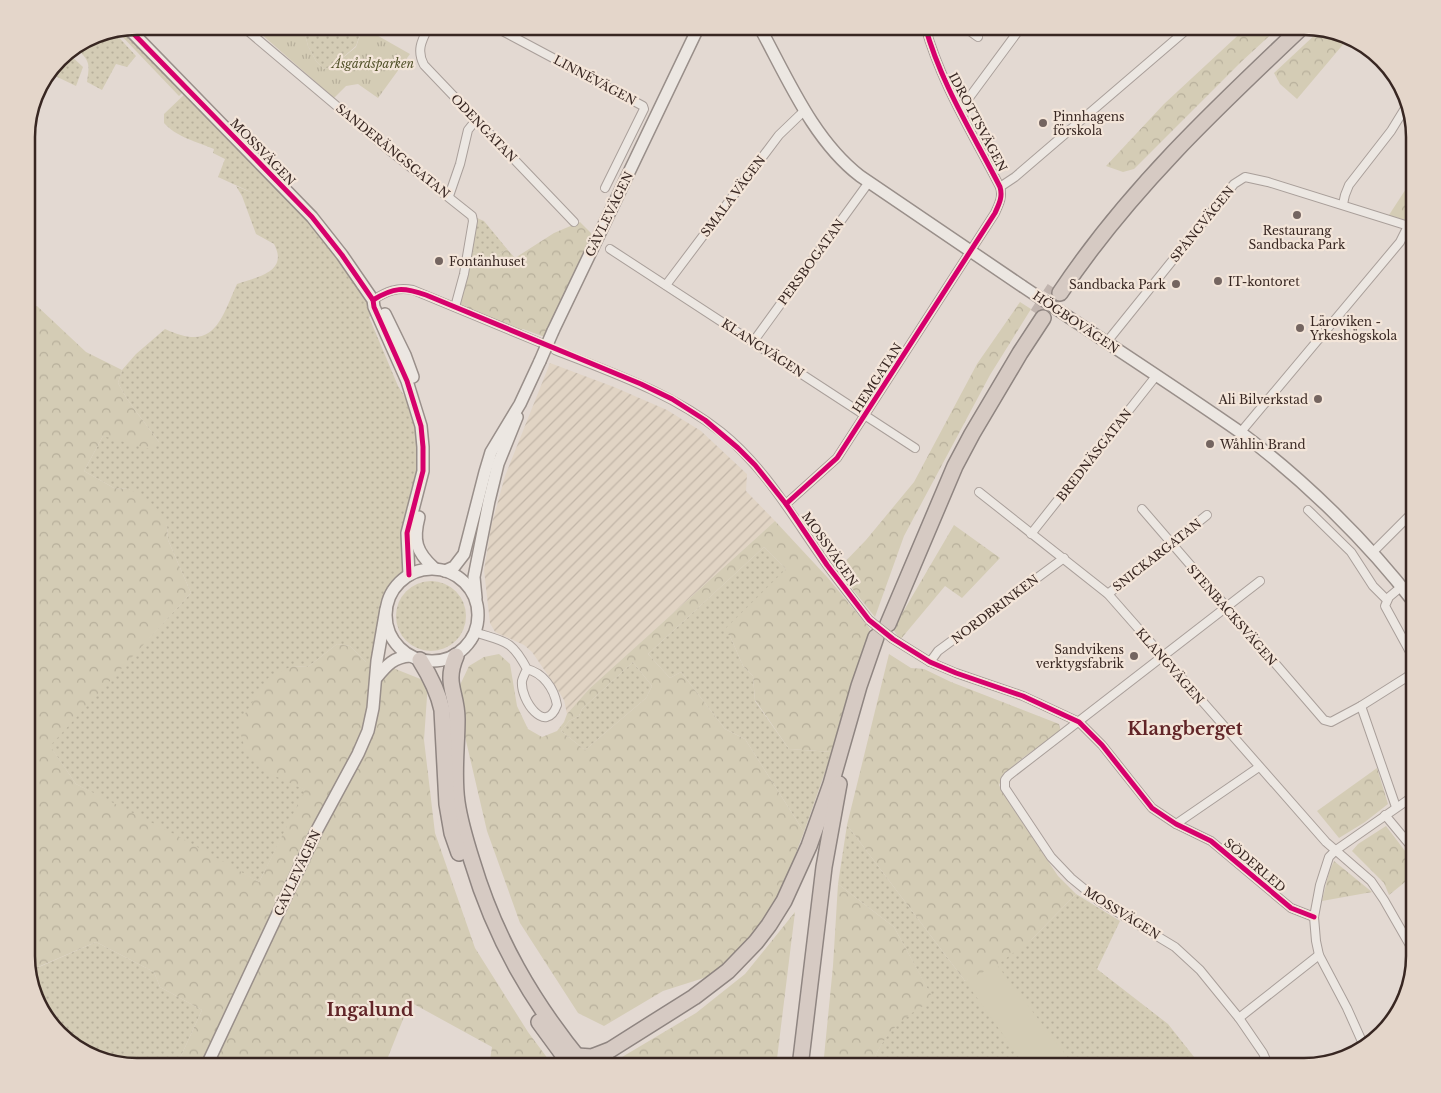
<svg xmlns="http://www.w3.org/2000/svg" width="1441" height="1093" viewBox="0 0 1441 1093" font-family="'Libre Baskerville',serif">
<defs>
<pattern id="farmland-furrows" width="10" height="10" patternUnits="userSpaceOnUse" patternTransform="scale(1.25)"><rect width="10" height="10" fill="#e1d4c4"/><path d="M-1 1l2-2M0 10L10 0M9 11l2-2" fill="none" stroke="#c2b6a8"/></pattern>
<pattern id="grass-dots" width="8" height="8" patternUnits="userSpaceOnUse" patternTransform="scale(1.25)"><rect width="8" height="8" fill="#d4ccb5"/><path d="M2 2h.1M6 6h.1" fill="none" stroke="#b7af9b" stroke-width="1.8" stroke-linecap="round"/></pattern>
<pattern id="forest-crowns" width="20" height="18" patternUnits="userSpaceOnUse" patternTransform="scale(1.25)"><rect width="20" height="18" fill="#d4ccb5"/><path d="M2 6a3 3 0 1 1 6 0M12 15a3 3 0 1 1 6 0" fill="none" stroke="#b7af9b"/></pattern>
<pattern id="park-tufts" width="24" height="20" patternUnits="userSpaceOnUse" patternTransform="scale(1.25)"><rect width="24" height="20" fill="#d4ccb5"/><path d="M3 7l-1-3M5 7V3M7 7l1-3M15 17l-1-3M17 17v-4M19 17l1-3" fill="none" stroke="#b7af9b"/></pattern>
</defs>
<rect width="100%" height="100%" fill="#e3d9d2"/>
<polygon fill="url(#farmland-furrows)" points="550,363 614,387 667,410 701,431 747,474 746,491 775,521 589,689 567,714 564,700 554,684 532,652 524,645 495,632 490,623 484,570 491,527 505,476"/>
<g fill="url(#grass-dots)">
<polygon points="295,26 363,26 356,46 333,66 324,69 316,61 308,46 305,34"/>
<polygon points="123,29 183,92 179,96 116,30"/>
<path d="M113,31L136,56L127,67L116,64L102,90L87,82C90,63 90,61 75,47L95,35Z"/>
<polygon points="67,52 83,67 76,86 49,73"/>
<path d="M189,90L312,217L377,313L369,317L398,386L410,405L418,434L419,460L414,491L401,535L407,533L409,575L400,581L390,595L372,662H366L350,646L337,644L308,667L292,666L246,751L262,769L306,790L259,882L76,784L49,745L191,593L168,540L167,526L129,489L114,488L84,471L103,436L159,442C145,422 129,405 118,383L122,370L136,354L165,329C214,352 220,322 237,284C257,277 289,272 274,244L256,234L242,196L236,186L255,194L218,177L225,159L213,153L214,149C198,142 176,137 164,123V114Z"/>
<polygon points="472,216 484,221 507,249 494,258 468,251"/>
<polygon points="764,547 786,569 730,636 743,666 753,676 755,701 789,749 832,752 804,832 745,739 725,729 681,672 670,678 648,654"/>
<circle cx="431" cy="616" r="35"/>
<polygon points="633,662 652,686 646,698 585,750 561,731 569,721 579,716 582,709"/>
<path d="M847,825L965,981L1032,939L1076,894L1120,921L1097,969L1168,1024L1202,1067H871C878,1046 891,1027 909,1013C917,1008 926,1004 933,999L894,927L838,884Z"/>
<polygon points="96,942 154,972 160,987 202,1010 176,1067 137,1067 69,1044 38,1005 26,960 39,967"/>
</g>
<g fill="url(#forest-crowns)" fill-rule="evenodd">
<polygon points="1248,26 1280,26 1241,62 1134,169 1123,172 1106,166 1164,104"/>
<polygon points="1319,31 1346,41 1297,99 1280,84 1274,73"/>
<polygon points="1415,175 1415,223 1389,215"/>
<polygon points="580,222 591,233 595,242 550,339 523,329 515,333 455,307 468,251 494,258 507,249 515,258 554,233"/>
<polygon points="1020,302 1031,309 990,375 904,536 875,617 837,570 866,540 914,482 977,364"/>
<path d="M37,306L86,352L122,370L118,383C129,405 145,422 159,442L153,450L103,436L84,471L114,488L129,489L148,500L161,513L167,526L168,540L191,593L50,746L76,784L176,835L259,882L305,790L262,770L246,752L241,735V720L268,678L292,666L308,667L337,644L350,646L366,662H378L428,682L424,740L435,833L475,948L528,1032L554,1067H489L492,1047L410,1002L384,1067H176L202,1010L160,987L154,972L96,942L38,967L26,960L27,307Z"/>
<path d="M775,521L828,578L870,629L832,752L789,749L755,700L753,676L743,666L730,636L724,630L786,569L764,547L648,654L670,678L681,672L725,729L745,739L804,832L780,895L755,934L710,976L663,991L604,1026L578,1013L520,923L487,831L463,728L460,685L469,666L484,657L499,654L510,664L517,706L528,729L542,737L557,731L564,722L567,714L589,689ZM633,662L652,686L646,698L585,750L561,731L569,721L579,716L582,709Z"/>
<polygon points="954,525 1000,558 962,598 945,586 900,640 893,629"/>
<path d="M889,654L911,668L924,669L951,682L1059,724L1061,733C1041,746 1008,763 999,785L1004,795L1058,876L1076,894L1032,939L997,965L965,981L847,825Z"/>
<polygon points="1377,768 1388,804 1365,822 1339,838 1317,811"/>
<polygon points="1386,826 1415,864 1415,874 1389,895 1384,883 1352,851 1358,844"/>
<polygon points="1334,861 1372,892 1322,901 1329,872"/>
<path d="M838,884L894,927L934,1000C903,1016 883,1033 871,1067H823L833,966Z"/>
<polygon points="795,912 776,1067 616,1067 612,1063 696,1013 745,974"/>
</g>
<polygon fill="url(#park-tufts)" points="252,26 295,26 305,34 308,46 316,61 324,69 333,66 356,47 363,26 374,26 373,33 410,54 378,98 358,84 346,86 334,98"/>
<polygon fill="#d4ccb5" points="997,965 1075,1067 1026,1067 965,981"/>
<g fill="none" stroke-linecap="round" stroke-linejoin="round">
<polyline stroke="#c1b5af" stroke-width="15" stroke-dasharray="15 8" stroke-linecap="butt" points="1037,314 1054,288"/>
<g stroke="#a99f9a" stroke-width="10">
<g id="street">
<polyline points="242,26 384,146 472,216 473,221 464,274 455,307"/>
<path d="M429,26C422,40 416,50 424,65L574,222"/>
<polyline points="493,26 643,106 644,109 605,188"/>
<polyline points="967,26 971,32 978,37"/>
<polyline points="960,110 1022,26"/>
<polyline points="1000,187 1015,177 1191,26"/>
<polyline points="449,196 460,164 468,130 476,120"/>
<polyline points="1343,204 1345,195 1349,185 1391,131 1407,105"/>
<polyline points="610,249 915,448"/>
<polyline points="666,285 779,135 805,110"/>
<path d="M373,300C387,291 397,287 413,290L541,343"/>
<polyline points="753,342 869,182"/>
<polyline points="1106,343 1234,184 1245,177 1268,182 1415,228"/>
<path d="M555,350C613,373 672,393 721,432C766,468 794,519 827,565C841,584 855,602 869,620"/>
<polyline points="1240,433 1400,242 1408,226"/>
<polyline points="979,492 1108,594 1326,842 1371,881 1384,900 1415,954"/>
<path d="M786,504L837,458L995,213C999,204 1003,197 1000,187C973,134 941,84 925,26"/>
<polyline points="1142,509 1324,720 1331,722 1361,706 1407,677 1415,670"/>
<polyline points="1308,510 1351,552 1373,586 1387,600"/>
<polyline points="1031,534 1156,376"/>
<polyline points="1373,552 1415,510"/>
<polyline points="1260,581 1008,776 1005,780 1005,788 1051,857 1071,878 1099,901 1175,947 1200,970 1239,1018 1263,1053 1269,1067"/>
<polyline points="1401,587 1389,597 1385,606 1415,661"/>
<polyline points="1108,594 1207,515"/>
<path d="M474,632C505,642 511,639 527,669C525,673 523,677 522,681C520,700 546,736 557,705C554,688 543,673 527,669"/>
<polyline points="893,639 930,662 956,673 1023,696 1079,722 1102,745 1152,808 1176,824 1211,841 1291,908 1314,917"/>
<polyline points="930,662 938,651 1064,558"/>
<polyline points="1361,706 1396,807"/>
<polyline points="1385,815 1415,851"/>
<polyline points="1176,824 1259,767"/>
<polyline points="1239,1018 1319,955"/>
<polyline points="1364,1046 1347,1008 1319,955 1316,941 1314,917 1320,885 1329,857 1336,850 1415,795"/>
</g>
</g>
<g stroke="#998f8a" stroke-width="14">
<g id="secondary">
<path d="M759,26C787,77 813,140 860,176L1022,286"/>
<polyline points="128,28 312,217 342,255 373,300 374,307 407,381 421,426 423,447 423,471 407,533 409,575"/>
<polyline points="385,314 405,355 413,377"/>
<path d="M1070,318C1127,356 1184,393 1240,432C1302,478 1368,542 1415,604"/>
<polyline points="553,331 699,26"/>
<path d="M419,517C413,540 416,552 434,568"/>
<circle cx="432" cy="615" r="46"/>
<polyline points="445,571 454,567 464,554 485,472 491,452 520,404 540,361"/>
<polyline points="476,598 474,577 489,501 498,464 517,417"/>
<path d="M377,677C387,665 394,657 410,656"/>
<polyline points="206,1067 317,830 358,754 368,731 373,708 377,661 386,609"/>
</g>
</g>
<g stroke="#8f8581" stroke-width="18">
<g id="highway">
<path d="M1060,293C1127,192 1215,109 1303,26"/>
<polyline points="888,624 955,466 972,434 1020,353 1043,318"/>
<path d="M456,656C444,684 457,692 457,719C457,747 453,775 457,802C460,823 466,842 472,861C495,938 532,1002 583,1064"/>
<path d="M420,660C430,676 438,691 442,710L447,804L452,833L459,853"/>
<polyline points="539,1022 572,1067"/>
<polyline points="577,1056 592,1057 610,1050 694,997 728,971 756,942 769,925 784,901 809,846 831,784 859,686 876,637"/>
<polyline points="800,1067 824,867 839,784"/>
</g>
</g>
<use href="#street" stroke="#ece7e2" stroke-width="8"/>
<use href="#secondary" stroke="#ece7e2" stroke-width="11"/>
<use href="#highway" stroke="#d6cac3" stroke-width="15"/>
<g stroke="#a99f9a" stroke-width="10" stroke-linecap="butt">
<polyline id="street-bridge" points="869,620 893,639"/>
</g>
<g stroke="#998f8a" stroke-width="14" stroke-linecap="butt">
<g id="secondary-bridge">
<polyline points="1022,286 1070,318"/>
<polyline points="540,361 553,331"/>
</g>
</g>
<use href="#street-bridge" stroke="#ece7e2" stroke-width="8"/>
<use href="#secondary-bridge" stroke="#ece7e2" stroke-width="11"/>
<g stroke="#f3e5d9" stroke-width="8">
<g id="cycleway">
<polyline points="128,28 312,217 342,255 373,300 374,307 407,381 421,426 423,447 423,471 407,533 409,575"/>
<path d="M373,300C394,287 403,287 426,295L641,384L672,399L705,420L738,448L755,465L786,504L827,565L869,620L893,639L930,662L956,673L1023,696L1079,722L1102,745L1152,808L1176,824L1211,841L1291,908L1314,917"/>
<path d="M786,504L837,458L995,213C999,204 1003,197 1000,187C973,134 941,84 925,26"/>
</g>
</g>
<use href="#cycleway" stroke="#d6006c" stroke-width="5"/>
</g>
<g fill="#746560" stroke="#f3e5d9" stroke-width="2">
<circle cx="1043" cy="123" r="5"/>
<circle cx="1297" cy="215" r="5"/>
<circle cx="439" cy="261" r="5"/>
<circle cx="1218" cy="281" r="5"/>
<circle cx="1176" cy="284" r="5"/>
<circle cx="1300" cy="328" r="5"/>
<circle cx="1318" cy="399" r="5"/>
<circle cx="1210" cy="444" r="5"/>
<circle cx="1134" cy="656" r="5"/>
</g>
<g text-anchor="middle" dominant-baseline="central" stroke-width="4.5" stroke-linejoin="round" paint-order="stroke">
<g font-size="12" font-style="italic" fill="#52522a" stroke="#f3e5d9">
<text x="373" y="63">Åsgårdsparken</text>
</g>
<g font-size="12" fill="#382722" stroke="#f3e5d9">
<text transform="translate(595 80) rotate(28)">LINNÉVÄGEN</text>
<text transform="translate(978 122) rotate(62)">IDROTTSVÄGEN</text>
<text transform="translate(484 128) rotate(46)">ODENGATAN</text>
<text transform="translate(393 151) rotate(39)">SANDERÄNGSGATAN</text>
<text transform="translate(263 152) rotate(46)">MOSSVÄGEN</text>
<text transform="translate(733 196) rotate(-53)">SMALA VÄGEN</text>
<text transform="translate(609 214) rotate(-64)">GÄVLEVÄGEN</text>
<text transform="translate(1202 224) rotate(-51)">SPÅNGVÄGEN</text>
<text transform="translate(811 262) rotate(-54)">PERSBOGATAN</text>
<text transform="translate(1076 322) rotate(34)">HÖGBOVÄGEN</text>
<text transform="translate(763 348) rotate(33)">KLANGVÄGEN</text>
<text transform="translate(877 378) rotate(-57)">HEMGATAN</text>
<text transform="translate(1094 455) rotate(-52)">BREDNÄSGATAN</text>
<text transform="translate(830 549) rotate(55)">MOSSVÄGEN</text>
<text transform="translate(1157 555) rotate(-38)">SNICKARGATAN</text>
<text transform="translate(995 609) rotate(-37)">NORDBRINKEN</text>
<text transform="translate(1232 615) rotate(49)">STENBACKSVÄGEN</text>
<text transform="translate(1170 666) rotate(49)">KLANGVÄGEN</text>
<text transform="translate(1255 865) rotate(40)">SÖDERLED</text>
<text transform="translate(297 873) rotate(-65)">GÄVLEVÄGEN</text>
<text transform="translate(1122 913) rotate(32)">MOSSVÄGEN</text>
</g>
<g font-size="12" fill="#382722" stroke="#f3e5d9" text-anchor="start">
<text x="1053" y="116">Pinnhagens<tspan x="1053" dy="14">förskola</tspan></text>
<text x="1297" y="230" text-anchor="middle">Restaurang<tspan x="1297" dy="14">Sandbacka Park</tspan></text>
<text x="449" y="261">Fontänhuset</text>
<text x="1228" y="281">IT-kontoret</text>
<text x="1166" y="284" text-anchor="end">Sandbacka Park</text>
<text x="1310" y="321">Läroviken -<tspan x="1310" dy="14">Yrkeshögskola</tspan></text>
<text x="1308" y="399" text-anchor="end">Ali Bilverkstad</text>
<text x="1220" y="444">Wåhlin Brand</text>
<text x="1124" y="649" text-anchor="end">Sandvikens<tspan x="1124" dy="14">verktygsfabrik</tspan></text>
</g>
<g font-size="18" font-weight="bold" fill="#612528" stroke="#f3e5d9">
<text x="1185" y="729">Klangberget</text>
<text x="370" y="1010">Ingalund</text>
</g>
</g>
<path d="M0 0H1441V1093H0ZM137 35H1304A102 102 0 0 1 1406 137V956A102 102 0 0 1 1304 1058H137A102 102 0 0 1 35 956V137A102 102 0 0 1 137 35Z" fill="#e4d6ca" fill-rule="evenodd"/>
<path fill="none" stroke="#382722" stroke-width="2.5" d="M137 35H1304A102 102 0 0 1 1406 137V956A102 102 0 0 1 1304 1058H137A102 102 0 0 1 35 956V137A102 102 0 0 1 137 35Z"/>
</svg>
